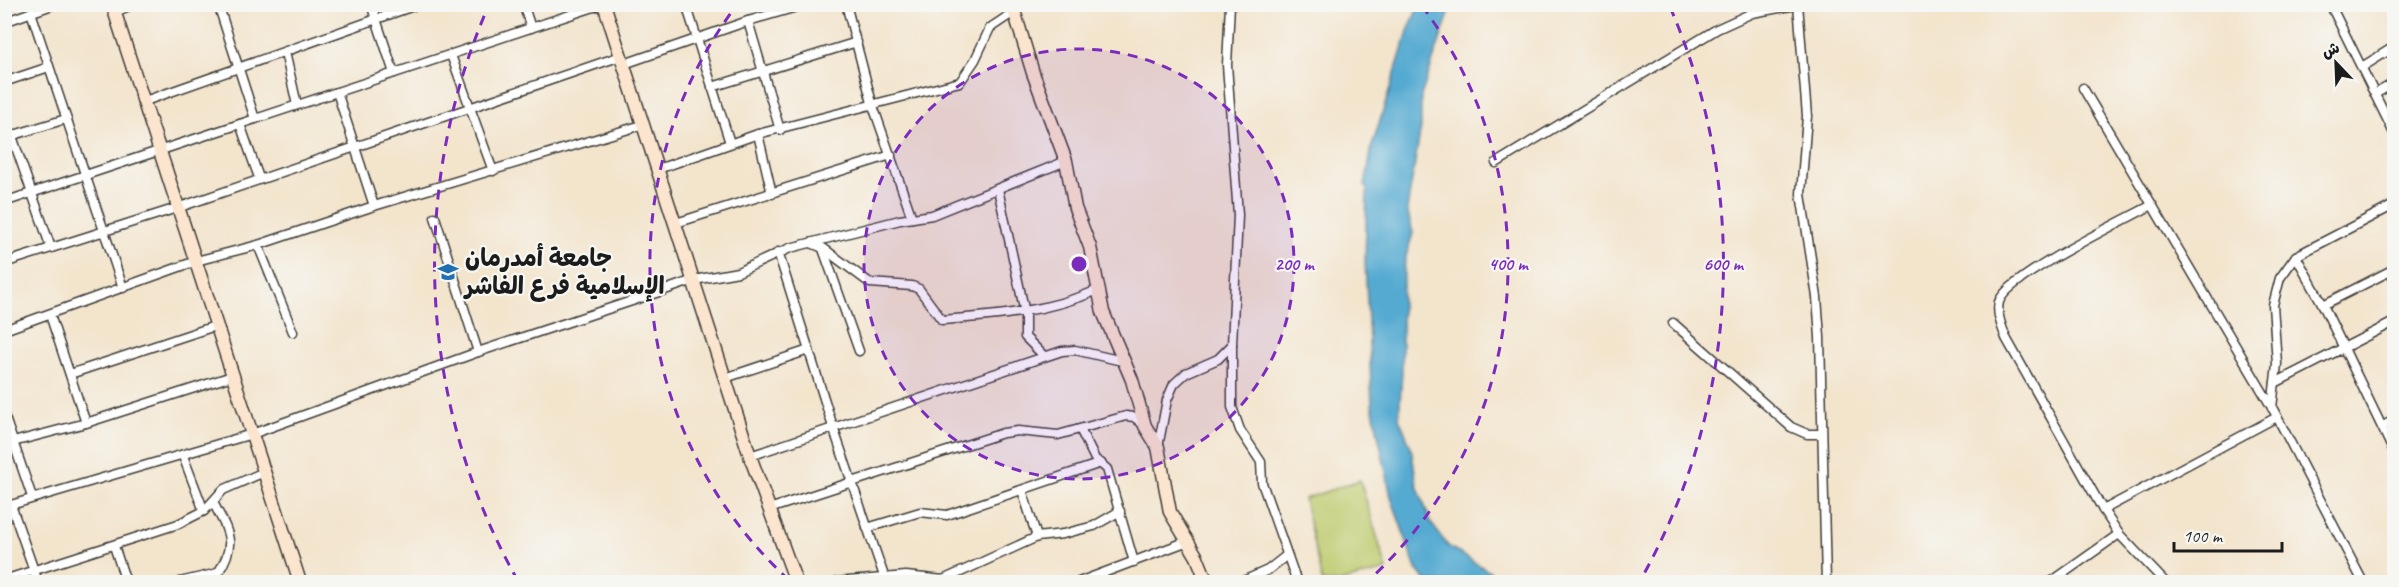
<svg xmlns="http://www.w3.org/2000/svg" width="2399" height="587" viewBox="0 0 2399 587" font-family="Caveat,'Playpen Sans Arabic',sans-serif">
<rect width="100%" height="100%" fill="#f6f6f2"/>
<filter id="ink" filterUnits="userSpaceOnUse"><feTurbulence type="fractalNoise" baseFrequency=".0167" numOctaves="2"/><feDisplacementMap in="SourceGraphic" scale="12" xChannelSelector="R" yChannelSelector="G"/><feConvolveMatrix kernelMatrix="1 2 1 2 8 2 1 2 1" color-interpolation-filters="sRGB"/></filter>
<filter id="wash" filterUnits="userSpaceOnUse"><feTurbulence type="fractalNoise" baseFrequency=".008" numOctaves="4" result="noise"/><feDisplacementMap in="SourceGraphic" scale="24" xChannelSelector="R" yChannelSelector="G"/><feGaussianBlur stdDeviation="1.35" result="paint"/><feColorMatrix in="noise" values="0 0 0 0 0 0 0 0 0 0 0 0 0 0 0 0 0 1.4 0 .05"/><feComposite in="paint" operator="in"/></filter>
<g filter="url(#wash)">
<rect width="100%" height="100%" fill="#f3e4cc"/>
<polygon fill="#bdca6c" stroke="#6c7344" stroke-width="1.5" points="1360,480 1387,570 1340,582 1322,582 1304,499"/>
<polygon fill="#55aad1" stroke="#386376" stroke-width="1.5" points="1419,5 1452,5 1421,96 1421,127 1407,209 1413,233 1405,260 1402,299 1402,372 1399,418 1411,447 1417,485 1431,523 1448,546 1506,582 1427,582 1416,569 1391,497 1372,405 1365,261 1367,190 1365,186 1372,146 1408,31"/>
</g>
<g filter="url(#ink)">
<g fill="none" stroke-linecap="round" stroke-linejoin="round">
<g stroke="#3c3a36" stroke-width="11">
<g id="street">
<polyline points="218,4 255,119"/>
<polyline points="371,4 394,73"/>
<polyline points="523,4 531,28"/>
<polyline points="686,4 730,143"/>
<polyline points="846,4 872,103 912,218"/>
<polyline points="1798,4 1807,116 1801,194 1817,297 1820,337 1826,582"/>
<polyline points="2330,4 2394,133"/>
<polyline points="31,12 123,288"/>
<polyline points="115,12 134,4"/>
<polyline points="748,21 780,130"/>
<polyline points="4,22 55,4"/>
<polyline points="285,52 297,105"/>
<polyline points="451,55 493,171"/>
<polyline points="624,64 748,21 807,4"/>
<polyline points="2362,67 2394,47"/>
<polyline points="4,82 49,67"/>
<polyline points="712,87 857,42"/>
<polyline points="2083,88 2274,411 2363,582"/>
<polyline points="337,92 374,206"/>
<polyline points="2375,94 2394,83"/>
<polyline points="142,102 419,4"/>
<polyline points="240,124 259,178"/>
<polyline points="758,134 772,194"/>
<polyline points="12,136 51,248"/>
<polyline points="4,138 66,119"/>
<polyline points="1496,163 1717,29 1752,13 1797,5"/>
<polyline points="658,169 758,134 960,82 975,60 990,28 1014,12"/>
<polyline points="998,189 1025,313 1025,337 1044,356"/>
<polyline points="4,202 603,4"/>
<path d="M2152,205C2125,220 2006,277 1999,302C1996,313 2002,327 2006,338L2103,510L2119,534L2165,582"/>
<polyline points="435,217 478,352"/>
<polyline points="676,223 891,155"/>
<path d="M811,243L823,248L870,283L912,286L919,289L942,320C996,316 1047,312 1098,290"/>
<polyline points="258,245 293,332"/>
<polyline points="823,249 859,351"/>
<polyline points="778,252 833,427 886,582"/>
<polyline points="2296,256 2323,305 2394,452"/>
<polyline points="4,263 177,208 621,56"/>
<polyline points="2323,305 2394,269"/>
<polyline points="50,315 86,423"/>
<polyline points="1673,323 1791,427 1807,434 1821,434"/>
<polyline points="4,330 196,261 258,245 374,206 642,125"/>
<polyline points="1232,345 1232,407 1240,430 1261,462 1262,483 1297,582"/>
<polyline points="70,374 215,326"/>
<polyline points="725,378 809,350"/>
<polyline points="2275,383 2394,322"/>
<polyline points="2272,408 2277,364 2273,305 2280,278 2296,256 2394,205"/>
<polyline points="4,415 32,497"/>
<polyline points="2383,426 2394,420"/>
<polyline points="1080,429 1095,459 1107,469 1134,562"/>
<polyline points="13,442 86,423 232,376"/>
<polyline points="1158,447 1167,400 1174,384 1186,373 1218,359 1232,345 1238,215 1227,65 1230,4"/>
<polyline points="183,456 204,511"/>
<polyline points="750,456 1062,351 1075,350 1122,361"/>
<polyline points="1022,490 1037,537"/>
<polyline points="11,505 38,582"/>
<polyline points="4,507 252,434 478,352 659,292 694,280 738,272 790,248 900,220 932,215 1066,161"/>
<polyline points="769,509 1003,433 1018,431 1058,435 1126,416 1134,417 1145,426"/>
<polyline points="2103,510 2277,417"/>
<polyline points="867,528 920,512 947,515 1101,463"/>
<polyline points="114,546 126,582"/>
<polyline points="218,573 221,582"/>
<polyline points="4,580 178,524 204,511 223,490 264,472"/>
<path d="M180,582L218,573C238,542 228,532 213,502"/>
<polyline points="837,582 906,576 943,580 1037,537 1063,534 1094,526 1120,511"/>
<polyline points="1079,582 1188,541"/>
<polyline points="1241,582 1268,570 1287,555"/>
<polyline points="2051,582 2119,534"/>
</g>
</g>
<g stroke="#3c3a36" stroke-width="15">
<g id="secondary">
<polyline points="112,4 300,582"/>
<polyline points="604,4 750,456 796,582"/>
<polyline points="1012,4 1033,73 1066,161 1075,208 1090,247 1103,312 1132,380 1145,426 1158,447 1170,512 1197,557 1207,582"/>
</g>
</g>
<use href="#street" stroke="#fff" stroke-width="8"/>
<use href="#secondary" stroke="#fce5cf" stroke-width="12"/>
</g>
</g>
<circle cx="1079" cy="264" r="215" fill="#7b2cbf" fill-opacity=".12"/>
<g fill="none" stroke="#7b2cbf" stroke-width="3" stroke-dasharray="10 8">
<circle cx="1079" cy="264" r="215"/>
<path d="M789 580A429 429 0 0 1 736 6M1422 6A429 429 0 0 1 1369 580"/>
<path d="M518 581A644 644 0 0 1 488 7M1670 7A644 644 0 0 1 1640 581"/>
</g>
<defs>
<g id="university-bare" transform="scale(1.62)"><path d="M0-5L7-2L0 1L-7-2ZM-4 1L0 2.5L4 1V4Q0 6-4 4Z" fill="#1f6fb2" stroke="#f6f6f2" stroke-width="2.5" paint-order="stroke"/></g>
</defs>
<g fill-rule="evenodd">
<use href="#university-bare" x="448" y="272"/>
</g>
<g text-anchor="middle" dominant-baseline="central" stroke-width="4.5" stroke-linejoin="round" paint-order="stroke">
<g font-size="24" font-weight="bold" fill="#1c1c1c" stroke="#f6f6f2" text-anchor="start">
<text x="465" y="258">جامعة أمدرمان<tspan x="465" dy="28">الإسلامية فرع الفاشر</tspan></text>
</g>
</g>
<circle cx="1079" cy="264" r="9" fill="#7b2cbf" stroke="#f6f6f2" stroke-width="3"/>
<g font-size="18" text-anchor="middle" font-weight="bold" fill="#7b2cbf" stroke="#f6f6f2" stroke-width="4.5" stroke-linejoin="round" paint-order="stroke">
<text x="1294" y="270">200 m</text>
<text x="1508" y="270">400 m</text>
<text x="1723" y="270">600 m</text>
</g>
<rect width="2399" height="587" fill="none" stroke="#f6f6f2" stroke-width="24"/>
<g transform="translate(2336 63) rotate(337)" stroke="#f6f6f2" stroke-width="4.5" paint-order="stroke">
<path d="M0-4.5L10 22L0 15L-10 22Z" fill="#1c1c1c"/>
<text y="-9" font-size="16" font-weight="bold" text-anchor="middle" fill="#1c1c1c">ش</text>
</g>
<path d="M2174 542v9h108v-9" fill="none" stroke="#1c1c1c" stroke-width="3"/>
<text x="2183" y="542" font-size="18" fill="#1c1c1c" stroke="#f6f6f2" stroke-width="4.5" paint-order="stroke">100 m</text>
</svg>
